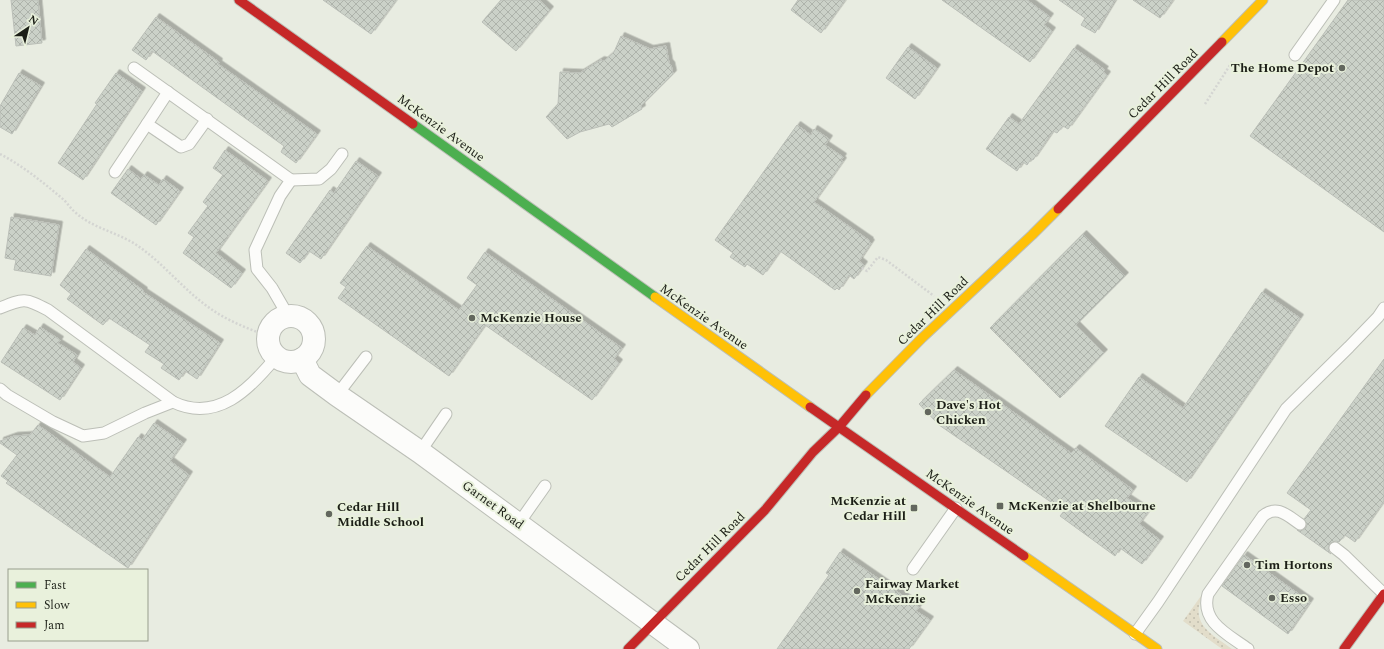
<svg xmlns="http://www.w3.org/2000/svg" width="1384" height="649" viewBox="0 0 1384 649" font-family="Spectral,serif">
<defs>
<pattern id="green-dots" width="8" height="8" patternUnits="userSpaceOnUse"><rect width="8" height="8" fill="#e2ddca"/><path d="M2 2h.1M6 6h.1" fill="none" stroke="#c1bdad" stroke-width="1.8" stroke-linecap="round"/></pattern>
<pattern id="building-cross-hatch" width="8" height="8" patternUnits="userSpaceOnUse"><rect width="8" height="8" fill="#cbd1c8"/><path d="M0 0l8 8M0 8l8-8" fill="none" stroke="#aeb3ab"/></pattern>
<filter id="shadow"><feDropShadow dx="3.5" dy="-3.5" stdDeviation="0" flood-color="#0004"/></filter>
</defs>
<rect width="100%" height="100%" fill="#e8ece1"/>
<path fill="url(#green-dots)" d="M1201,596H1202C1190,625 1212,634 1232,649H1222L1183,621Z"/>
<g fill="url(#building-cross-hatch)" stroke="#bbbfb8" filter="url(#shadow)">
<polygon points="11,0 38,0 42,43 16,46"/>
<polygon points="323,0 396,0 371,34"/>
<polygon points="501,0 539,0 550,10 516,51 482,22"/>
<polygon points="798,0 845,0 821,33 791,10"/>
<polygon points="942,0 1027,0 1050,17 1044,25 1052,31 1030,62"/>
<polygon points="1059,0 1115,0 1095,33 1081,25 1085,18"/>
<polygon points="1133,0 1173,0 1160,18"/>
<polygon points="1348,0 1384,0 1384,232 1250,136"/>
<polygon points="156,17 219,62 218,64 317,134 296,163 281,152 284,146 152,51 146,60 132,50"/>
<polygon points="621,36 650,49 666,46 669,63 671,65 673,74 641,106 642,109 612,127 609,124 580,132 567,139 546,117 558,104 560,72 580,73 601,60 604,61 614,52"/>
<polygon points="908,47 937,68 915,99 886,78"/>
<polygon points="1074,48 1105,70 1103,72 1107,75 1068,129 1063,126 1057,133 1053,131 1033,160 1031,159 1027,165 1023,162 1017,171 986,149 1009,117 1019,124"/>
<polygon points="19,73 41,86 12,134 0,127 0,106"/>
<polygon points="116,73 142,91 83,180 58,163 97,104 95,103"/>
<polygon points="797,125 811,135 814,129 829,139 825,145 843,157 841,160 843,161 814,202 870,241 869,242 871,243 859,261 864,265 854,279 849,275 839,290 837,288 835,290 780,251 763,275 747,264 745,267 730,257 733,253 715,240"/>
<polygon points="225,150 268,181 216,253 242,273 231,288 183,253 194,237 188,233 208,206 203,202 223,175 213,168"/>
<polygon points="356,161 378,176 321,259 309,251 300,263 286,253 330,190 334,193"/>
<polygon points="128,169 141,179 144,175 159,185 163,179 180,191 156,225 111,193"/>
<polygon points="11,217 59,225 51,276 14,270 16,260 5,258"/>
<polygon points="1083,234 1125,276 1076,325 1104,353 1060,398 990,328"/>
<polygon points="367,246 459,310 477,285 467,278 485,252 622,348 614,359 619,363 592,400 485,325 449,376 338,298 346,287 340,283"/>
<polygon points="86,249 144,291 143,292 220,343 197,379 185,371 179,380 161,368 164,364 145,352 150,345 109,318 103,325 67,299 71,294 60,285"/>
<polygon points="1262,292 1300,318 1187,482 1105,426 1139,377 1183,408"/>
<polygon points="40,327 60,340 58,343 77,355 73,362 81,368 60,400 1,362 23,328 35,335"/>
<polygon points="1384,359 1384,501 1355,542 1345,535 1339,542 1336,541 1330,543 1328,550 1331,554 1297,530 1303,530 1306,528 1307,524 1304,519 1311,510 1287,493"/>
<polygon points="954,370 1071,453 1076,448 1133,490 1127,498 1148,512 1139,524 1160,540 1142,564 1120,548 1115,556 1060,516 1064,511 939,425 919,404"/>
<polygon points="154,423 183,443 170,461 189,475 128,568 6,483 8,481 1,476 17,455 0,443 0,441 14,436 30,435 38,425 110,477 138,437 142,440"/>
<polygon points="840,552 919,607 916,611 930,620 909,649 777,649 829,575 826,573"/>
<polygon points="1244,555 1310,602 1288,634 1222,586"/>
</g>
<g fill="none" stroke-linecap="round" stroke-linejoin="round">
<g stroke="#bcbfb7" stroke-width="13">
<g id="lane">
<polyline points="1295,55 1334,0"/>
<polyline points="134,68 291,180 280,196 255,250 257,269 272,288 283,307 285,317"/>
<polyline points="168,92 147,124 181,147 189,144 207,119"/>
<polyline points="115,172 147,124"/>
<polyline points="291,180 319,179 331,169 342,154"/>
<path d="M0,308C24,298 25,298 48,310L173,402C217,423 250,389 276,357"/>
<polyline points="0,389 7,395 53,422 83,436 104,433 145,413 173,402"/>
<polyline points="337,395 366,357"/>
<polyline points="420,452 446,414"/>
<polyline points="519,523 545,486"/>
<polyline points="1335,548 1344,555 1384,594"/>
<polyline points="913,569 956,508"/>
<polyline points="1135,634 1158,602 1286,409 1349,347 1378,317 1384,308"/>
<path d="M1248,649C1229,635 1200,622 1208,594L1263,516C1277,504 1288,516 1300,524"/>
</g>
</g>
<g stroke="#bcbfb7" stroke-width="24">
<g id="street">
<circle cx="291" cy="339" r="23"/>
<polyline points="302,359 310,375 337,395 420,452 688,649"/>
</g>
</g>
<g stroke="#bcbfb7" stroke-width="11">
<polyline id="fast" points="413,124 655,297"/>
</g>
<g stroke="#bcbfb7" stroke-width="11">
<g id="slow">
<polyline points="1222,42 1263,0"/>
<polyline points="655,297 810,407"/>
<polyline points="866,395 922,338 1032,235 1058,209"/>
<polyline points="1024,556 1157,649"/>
</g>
</g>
<g stroke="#bcbfb7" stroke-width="11">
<g id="jam">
<polyline points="239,0 413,124"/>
<polyline points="1058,209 1222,42"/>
<polyline points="810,407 1024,556"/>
<polyline points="628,649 765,510 813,452 839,427 866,395"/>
<polyline points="1344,649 1384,594"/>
</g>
</g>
<g stroke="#d4d5d2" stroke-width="2.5" stroke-dasharray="2 2" stroke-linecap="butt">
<polyline points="1205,104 1232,62"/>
<path d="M0,154C23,166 44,183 64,200C68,204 71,209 76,213C93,228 116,232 135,244C163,262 183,290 211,309C228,321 249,329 268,336"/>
<polyline points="862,268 867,271 878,257 886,260 934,296"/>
</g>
<use href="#lane" stroke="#fcfcfa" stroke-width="11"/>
<use href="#street" stroke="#fcfcfa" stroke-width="22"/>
<use href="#fast" stroke="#4caf50" stroke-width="9"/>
<use href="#slow" stroke="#ffc107" stroke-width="9"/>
<use href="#jam" stroke="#c62828" stroke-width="9"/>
</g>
<g fill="#63675e" stroke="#e9f1dc" stroke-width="1.5">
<circle cx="1342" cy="68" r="4"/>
<circle cx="472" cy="318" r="4"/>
<circle cx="928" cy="412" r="4"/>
<rect x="996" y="502" width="8" height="8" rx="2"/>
<rect x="910" y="504" width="8" height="8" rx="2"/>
<circle cx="329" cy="514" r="4"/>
<circle cx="1247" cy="565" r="4"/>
<circle cx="857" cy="591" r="4"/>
<circle cx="1272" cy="598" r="4"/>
</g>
<g text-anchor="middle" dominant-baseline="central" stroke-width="4" stroke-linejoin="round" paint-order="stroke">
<g font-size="13" font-weight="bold" fill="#1c1f17" stroke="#e9f1dc" text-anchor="start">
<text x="1334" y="68" text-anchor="end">The Home Depot</text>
<text x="480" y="318">McKenzie House</text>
<text x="936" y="405">Dave's Hot<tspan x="936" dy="15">Chicken</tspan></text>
<text x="906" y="501" text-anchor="end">McKenzie at<tspan x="906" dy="15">Cedar Hill</tspan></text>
<text x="1008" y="506">McKenzie at Shelbourne</text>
<text x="337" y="507">Cedar Hill<tspan x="337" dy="15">Middle School</tspan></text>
<text x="1255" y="565">Tim Hortons</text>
<text x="865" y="584">Fairway Market<tspan x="865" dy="15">McKenzie</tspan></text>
<text x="1280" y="598">Esso</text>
</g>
<g font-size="13" fill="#1c1f17" stroke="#e9f1dc">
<text transform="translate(1163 84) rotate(-45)">Cedar Hill Road</text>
<text transform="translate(441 128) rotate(36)">McKenzie Avenue</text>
<text transform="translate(933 311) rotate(-44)">Cedar Hill Road</text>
<text transform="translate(704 317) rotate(35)">McKenzie Avenue</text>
<text transform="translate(970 502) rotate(35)">McKenzie Avenue</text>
<text transform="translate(493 505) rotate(36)">Garnet Road</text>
<text transform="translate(710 547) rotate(-45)">Cedar Hill Road</text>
</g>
</g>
<rect x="8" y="569" width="140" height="72" fill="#e9f1dc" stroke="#979d8d"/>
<rect x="16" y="582" width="20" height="6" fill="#4caf50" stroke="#979d8d"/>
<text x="44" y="589" font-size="12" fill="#1c1f17">Fast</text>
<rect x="16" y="602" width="20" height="6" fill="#ffc107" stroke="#979d8d"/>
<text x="44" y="609" font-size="12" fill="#1c1f17">Slow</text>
<rect x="16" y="622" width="20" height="6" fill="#c62828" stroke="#979d8d"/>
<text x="44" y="629" font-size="12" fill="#1c1f17">Jam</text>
<g transform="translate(28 28) rotate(35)" stroke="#e9f1dc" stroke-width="3" paint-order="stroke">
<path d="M0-3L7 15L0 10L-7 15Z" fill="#1c1f17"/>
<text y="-6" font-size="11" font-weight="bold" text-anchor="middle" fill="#1c1f17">N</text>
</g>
</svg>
